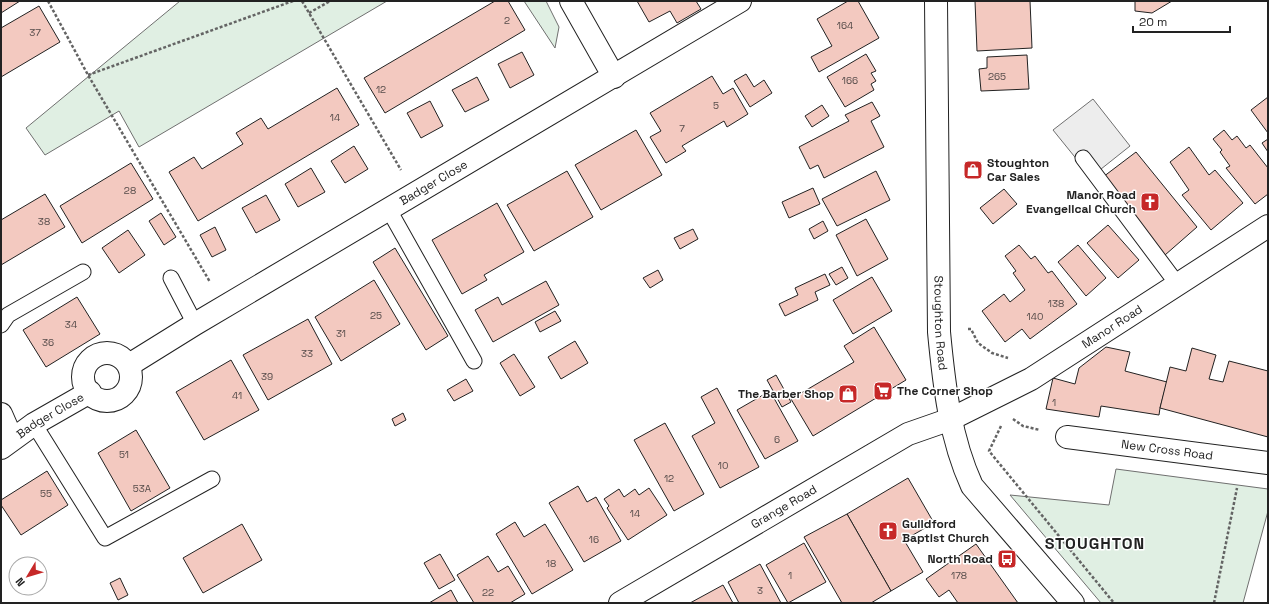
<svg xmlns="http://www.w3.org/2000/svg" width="1269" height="604" viewBox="0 0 1269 604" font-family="'Space Grotesk',sans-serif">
<rect width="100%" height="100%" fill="#fff"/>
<g fill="#e0efe3" stroke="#6f6f6f">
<polygon points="180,1 387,1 139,147 119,111 45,155 26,128"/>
<polygon points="524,1 546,1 559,27 555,48"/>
<polygon points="1116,469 1268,489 1268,511 1243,603 1101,603 1010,495 1109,505"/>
</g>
<polygon fill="#ededed" stroke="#6f6f6f" points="1093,99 1130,146 1091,177 1053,130"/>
<g fill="#f3c9c0" stroke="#222">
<polygon points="1,1 20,1 1,13"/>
<polygon points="495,1 508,1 525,30 385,113 364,78"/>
<polygon points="637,1 696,1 701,9 677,23 670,11 649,22"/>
<polygon points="848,1 858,1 879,38 819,72 811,57 832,46 817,19"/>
<polygon points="975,1 1030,1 1032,48 977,51"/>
<polygon points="1135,1 1172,1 1152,13 1135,11"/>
<polygon points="39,6 60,42 1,77 1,28"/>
<polygon points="522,52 534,75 510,88 498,64"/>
<polygon points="866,54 876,71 871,73 876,81 871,84 874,90 845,107 827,77"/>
<polygon points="1027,55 1029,89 981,91 979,69 987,68 987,57"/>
<polygon points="746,74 754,87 764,80 772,93 750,107 734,81"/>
<polygon points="712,76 723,94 733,88 748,114 727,127 724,121 682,146 686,151 666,163 650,137 661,131 650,113"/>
<polygon points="477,77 489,100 465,112 452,90"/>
<polygon points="337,88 359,125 198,221 169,172 194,157 202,169 243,144 236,133 261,118 268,129"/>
<polygon points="1268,97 1268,133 1251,110"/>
<polygon points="430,101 443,126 421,138 407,113"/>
<polygon points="872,102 880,116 871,121 884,147 824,178 818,165 810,169 799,147 849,121 845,115"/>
<polygon points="822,105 829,116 812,127 805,116"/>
<polygon points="636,130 662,175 601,210 575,165"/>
<polygon points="1224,130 1232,140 1237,136 1246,148 1250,145 1268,168 1268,194 1255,204 1226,168 1230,166 1220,152 1222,150 1213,139"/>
<polygon points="1268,139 1268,152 1262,143"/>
<polygon points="354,146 368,169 345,183 331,161"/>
<polygon points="1189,147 1209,175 1215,170 1243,203 1211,230 1182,195 1189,190 1170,162"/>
<polygon points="1136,152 1197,227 1165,255 1103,177"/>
<polygon points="131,163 153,199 82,243 60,206"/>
<polygon points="311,168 325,192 298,207 285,184"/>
<polygon points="567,171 593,217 534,251 507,205"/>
<polygon points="876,171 890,200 837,226 822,199"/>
<polygon points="813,188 820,204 789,218 782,202"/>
<polygon points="1004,189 1017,204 993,224 980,208"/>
<polygon points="45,194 65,227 1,265 1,220"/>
<polygon points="266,195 280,220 256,233 242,208"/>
<polygon points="497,203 524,252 484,275 487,280 462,294 432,240"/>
<polygon points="161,213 176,237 164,245 149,221"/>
<polygon points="866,219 888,259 857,276 836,235"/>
<polygon points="823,221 828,231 814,239 809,229"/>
<polygon points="1108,225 1139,260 1118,278 1087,243"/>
<polygon points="215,227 226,250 212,257 200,235"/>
<polygon points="693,229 698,239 680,249 674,238"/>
<polygon points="128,230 145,255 119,273 102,248"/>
<polygon points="1019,245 1031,259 1035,256 1048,273 1052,271 1077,304 1030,339 1022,329 1005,342 982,311 1004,294 1010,302 1025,290 1013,273 1016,271 1005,256"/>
<polygon points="1078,245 1106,278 1086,296 1058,262"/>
<polygon points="395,248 448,336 426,350 373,262"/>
<polygon points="842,267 848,278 836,285 829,274"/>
<polygon points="658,270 663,280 650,288 643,278"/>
<polygon points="825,274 830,285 815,292 818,300 785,316 779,304 798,295 795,288"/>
<polygon points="872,277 892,311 853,334 833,300"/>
<polygon points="374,280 400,324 341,361 315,317"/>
<polygon points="546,281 559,305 493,342 475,310 498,297 502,305"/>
<polygon points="77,297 100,334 46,367 23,330"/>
<polygon points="555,311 561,321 540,332 535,322"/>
<polygon points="308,319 332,364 268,400 243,355"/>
<polygon points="874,327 906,380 813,436 791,399 854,362 844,346"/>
<polygon points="575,341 588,363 561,379 548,357"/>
<polygon points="1106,347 1130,352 1125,371 1167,382 1160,408 1159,415 1101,406 1099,417 1046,409 1053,378 1075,384 1079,368"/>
<polygon points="1192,348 1216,355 1209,379 1223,382 1229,361 1268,371 1268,437 1160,408 1170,367 1186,371"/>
<polygon points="514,354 535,387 520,396 500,363"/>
<polygon points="231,360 259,410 204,440 176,392"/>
<polygon points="776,375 791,402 782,407 767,380"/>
<polygon points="466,379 473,391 454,401 447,390"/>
<polygon points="717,388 759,467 720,488 692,436 715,423 701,397"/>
<polygon points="770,391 798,441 765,459 737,410"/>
<polygon points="403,413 406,420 395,426 392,419"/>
<polygon points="665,423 704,494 674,511 634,440"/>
<polygon points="136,430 170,488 131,511 98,453"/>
<polygon points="47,471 68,505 21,535 1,505 1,500"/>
<polygon points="908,478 934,523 904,540 923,572 891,591 847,514"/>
<polygon points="578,486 587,502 596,497 621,541 584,562 549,503"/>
<polygon points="649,488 667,515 628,540 607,508 609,506 604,499 619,489 624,497 635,489 639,495"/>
<polygon points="847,514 891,591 871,603 842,603 804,537"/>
<polygon points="515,522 524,537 545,524 573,570 532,594 496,534"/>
<polygon points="242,524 262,560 203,593 183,558"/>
<polygon points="804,543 826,582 788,603 766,565"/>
<polygon points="976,544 1018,603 958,603 949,590 939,597 926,579"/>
<polygon points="440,554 455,580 439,589 424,563"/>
<polygon points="488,556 498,572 508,566 525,594 510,603 474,603 457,575"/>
<polygon points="760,564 781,603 739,603 728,582"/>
<polygon points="120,578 128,595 118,600 110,583"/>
<polygon points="723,585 733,603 690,603"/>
<polygon points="451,590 458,603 429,603"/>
</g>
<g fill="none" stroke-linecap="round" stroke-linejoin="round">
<g stroke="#222" stroke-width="17">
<g id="service">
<polyline points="1083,158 1178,285"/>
<polyline points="389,210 474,361"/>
<polyline points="171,278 195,324"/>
<polyline points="1,325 8,315 83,272"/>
<polyline points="34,424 105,538 212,479"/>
</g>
</g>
<g stroke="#222" stroke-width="24">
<g id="minor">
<polyline points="571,1 614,77"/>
<circle cx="107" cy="377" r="24"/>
<path id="s1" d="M129,365L195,324L740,1"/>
<polyline points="1,414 12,439"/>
<path id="s2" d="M951,419L1031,379L1268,226"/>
<path id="s3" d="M1067,437L1268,463"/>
<path id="s4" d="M1,448L34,424L90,392"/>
</g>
</g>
<g stroke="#222" stroke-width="24">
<g id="tertiary">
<path id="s5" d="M936,1L939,332C944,385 950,438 972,486L1073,603"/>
<path id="s6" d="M620,603L908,434L951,419"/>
</g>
</g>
<g stroke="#646464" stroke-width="2.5" stroke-dasharray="3 2" stroke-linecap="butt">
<polyline points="48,1 88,75 210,282"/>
<polyline points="302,1 401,170"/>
<polyline points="309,13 330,1"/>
<polyline points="88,75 293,1"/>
<polyline points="968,329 971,329 978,343 992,353 1008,358"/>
<polyline points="1013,419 1023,426 1040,430"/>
<polyline points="1001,426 989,451 1114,603"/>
<polyline points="1214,603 1237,488"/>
</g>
<use href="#service" stroke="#fff" stroke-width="15"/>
<use href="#minor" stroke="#fff" stroke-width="22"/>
<use href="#tertiary" stroke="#fff" stroke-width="22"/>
</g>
<defs>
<g id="shop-square" transform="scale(1)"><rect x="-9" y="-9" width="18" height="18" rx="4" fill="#c62828" stroke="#fff"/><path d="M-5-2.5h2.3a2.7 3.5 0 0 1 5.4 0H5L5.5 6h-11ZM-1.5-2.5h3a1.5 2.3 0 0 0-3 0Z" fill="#fff"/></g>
<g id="church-square" transform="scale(1)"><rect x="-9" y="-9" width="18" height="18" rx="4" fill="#c62828" stroke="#fff"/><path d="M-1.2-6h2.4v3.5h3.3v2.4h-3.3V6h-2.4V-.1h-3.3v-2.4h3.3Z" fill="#fff"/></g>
<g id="supermarket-square" transform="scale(1)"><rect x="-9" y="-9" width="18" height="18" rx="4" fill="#c62828" stroke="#fff"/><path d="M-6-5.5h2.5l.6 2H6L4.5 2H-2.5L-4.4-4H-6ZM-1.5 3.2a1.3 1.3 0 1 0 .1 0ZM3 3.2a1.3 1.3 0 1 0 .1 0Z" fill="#fff"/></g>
<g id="bus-square" transform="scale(1)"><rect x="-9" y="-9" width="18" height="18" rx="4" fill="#c62828" stroke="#fff"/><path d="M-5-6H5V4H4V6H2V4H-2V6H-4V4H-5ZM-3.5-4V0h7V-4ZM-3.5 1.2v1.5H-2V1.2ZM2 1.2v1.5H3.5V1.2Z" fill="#fff"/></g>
</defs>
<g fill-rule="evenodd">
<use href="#shop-square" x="973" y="170"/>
<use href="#church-square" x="1150" y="202"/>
<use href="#supermarket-square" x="883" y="391"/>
<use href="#shop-square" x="848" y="394"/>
<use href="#church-square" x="888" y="531"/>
<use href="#bus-square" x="1007" y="559"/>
</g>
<g text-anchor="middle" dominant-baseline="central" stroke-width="3" stroke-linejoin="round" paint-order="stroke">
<g font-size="10" fill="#564c4a">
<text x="507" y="20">2</text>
<text x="845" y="25">164</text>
<text x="35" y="32">37</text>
<text x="997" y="76">265</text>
<text x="850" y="80">166</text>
<text x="381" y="89">12</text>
<text x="716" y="105">5</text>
<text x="335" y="117">14</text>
<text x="682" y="128">7</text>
<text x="130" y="190">28</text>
<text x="44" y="221">38</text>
<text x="1056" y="303">138</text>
<text x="376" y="315">25</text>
<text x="1035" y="316">140</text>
<text x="71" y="324">34</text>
<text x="341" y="333">31</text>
<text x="48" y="342">36</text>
<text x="307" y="353">33</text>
<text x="267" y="376">39</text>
<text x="237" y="395">41</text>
<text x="1054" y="402">1</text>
<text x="777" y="439">6</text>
<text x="124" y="454">51</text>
<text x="723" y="465">10</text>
<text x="669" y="478">12</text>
<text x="142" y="488">53A</text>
<text x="46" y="493">55</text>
<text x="635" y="513">14</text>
<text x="594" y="539">16</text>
<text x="551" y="563">18</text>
<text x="790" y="575">1</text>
<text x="959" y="575">178</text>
<text x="760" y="590">3</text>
<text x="488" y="592">22</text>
</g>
<g font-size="12" font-weight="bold" fill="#222" stroke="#fff" text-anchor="start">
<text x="987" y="163">Stoughton<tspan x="987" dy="14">Car Sales</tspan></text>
<text x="1136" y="195" text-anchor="end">Manor Road<tspan x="1136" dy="14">Evangelical Church</tspan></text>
<text x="897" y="391">The Corner Shop</text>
<text x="834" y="394" text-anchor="end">The Barber Shop</text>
<text x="902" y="524">Guildford<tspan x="902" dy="14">Baptist Church</tspan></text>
<text x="993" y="559" text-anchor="end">North Road</text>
</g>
<g font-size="12" fill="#222" stroke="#fff">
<text stroke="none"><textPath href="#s1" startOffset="355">Badger Close</textPath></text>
<text stroke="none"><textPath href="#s5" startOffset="322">Stoughton Road</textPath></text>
<text stroke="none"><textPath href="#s2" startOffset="186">Manor Road</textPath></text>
<text stroke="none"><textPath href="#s4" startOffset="59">Badger Close</textPath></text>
<text stroke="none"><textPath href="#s3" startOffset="101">New Cross Road</textPath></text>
<text stroke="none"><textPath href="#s6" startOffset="190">Grange Road</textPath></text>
</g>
<g font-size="16" font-weight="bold" letter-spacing="1" fill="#222" stroke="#fff">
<text x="1095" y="543">STOUGHTON</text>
</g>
</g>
<rect width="1269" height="604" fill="none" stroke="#222222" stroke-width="4"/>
<g transform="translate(28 576) rotate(232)"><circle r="19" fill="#ffffff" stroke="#a7a7a7"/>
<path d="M0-3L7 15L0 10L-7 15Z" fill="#c62828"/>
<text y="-6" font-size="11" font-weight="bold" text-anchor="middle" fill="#222222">N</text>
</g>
<path d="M1133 26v6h97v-6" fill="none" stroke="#222222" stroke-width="2"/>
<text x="1139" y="26" font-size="12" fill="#222222" stroke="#ffffff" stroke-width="3" paint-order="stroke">20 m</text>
</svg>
